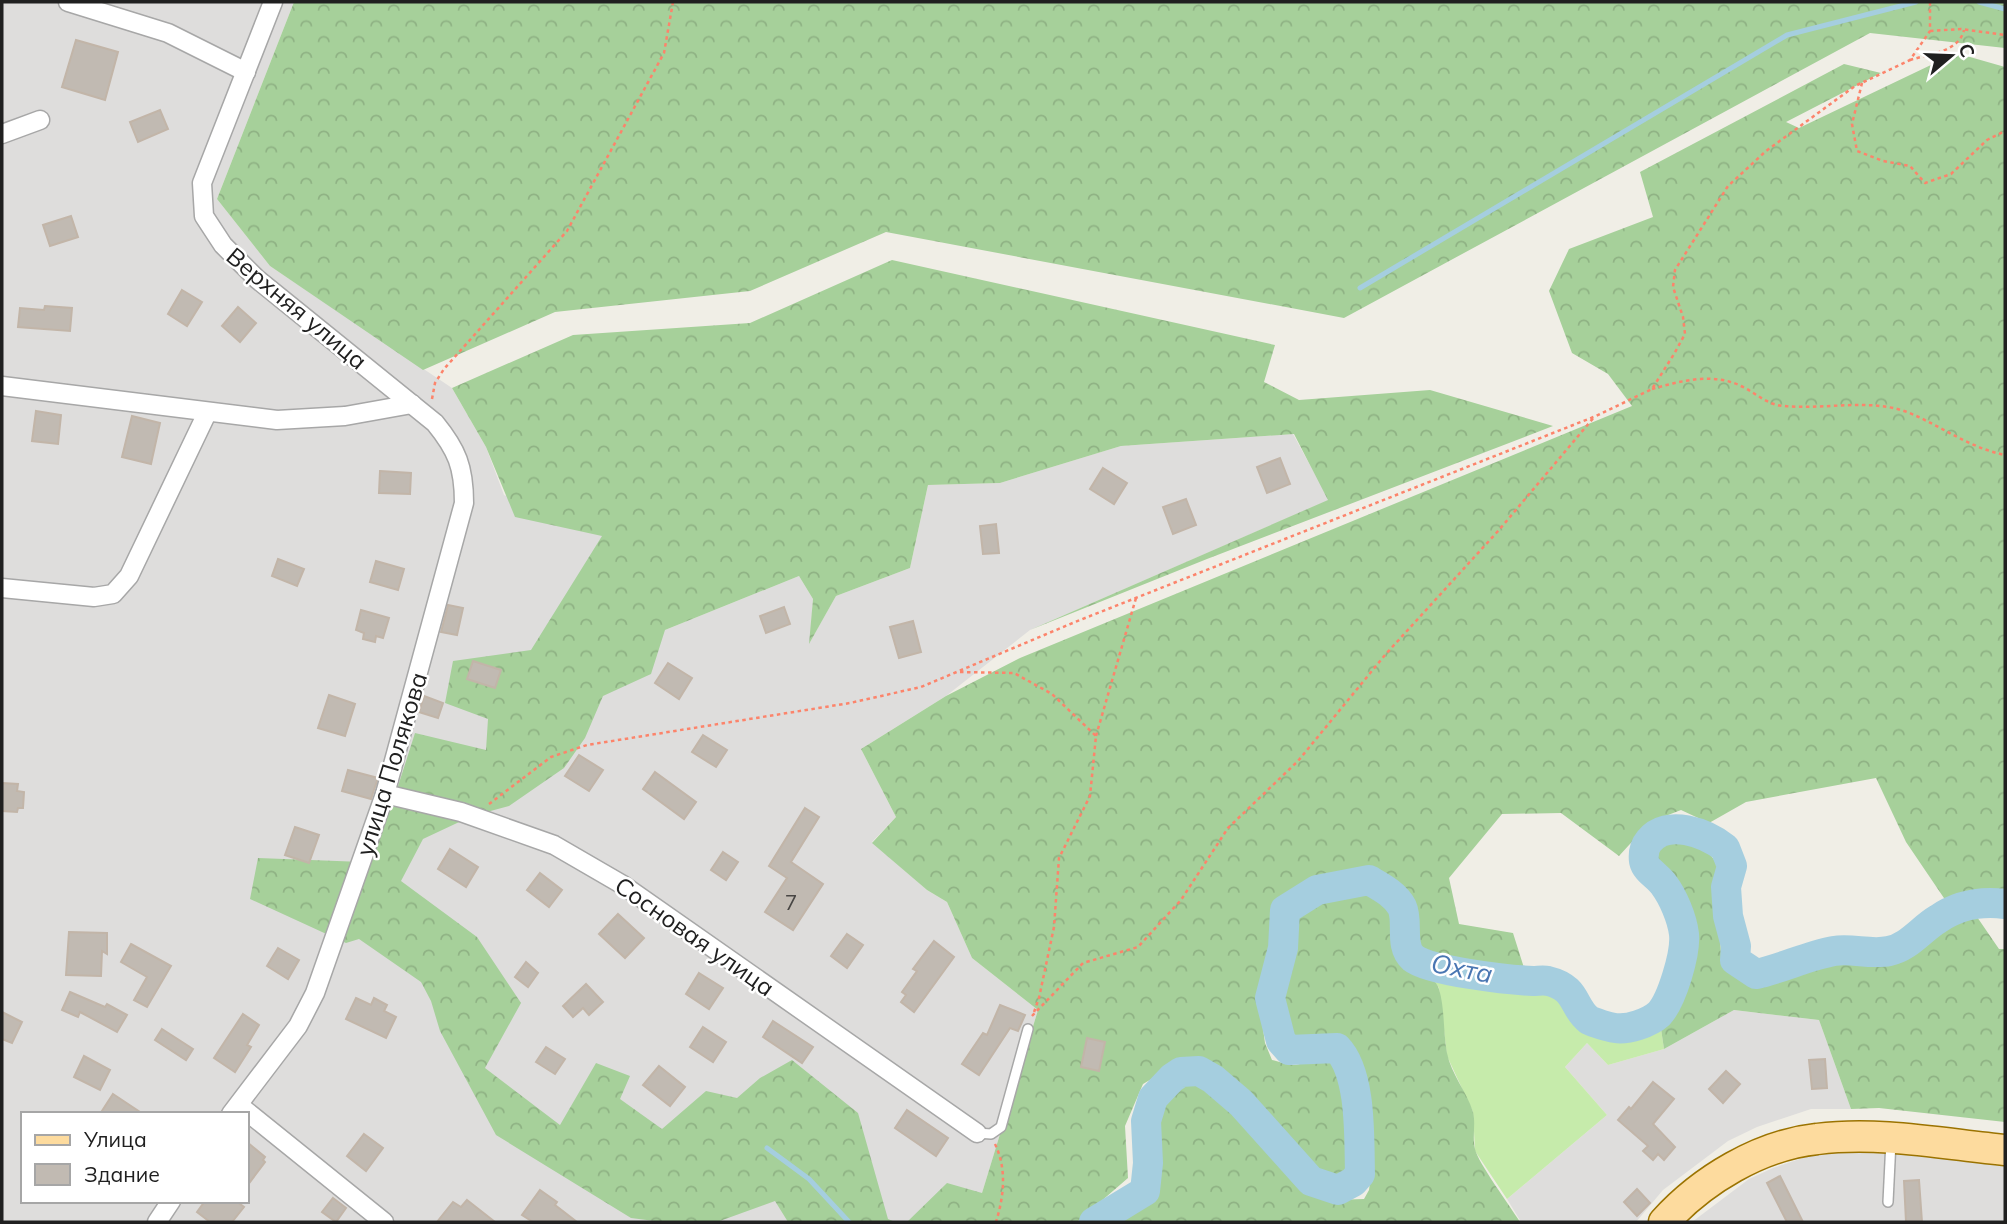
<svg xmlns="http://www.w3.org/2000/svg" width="2007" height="1224" viewBox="0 0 2007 1224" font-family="Mulish,sans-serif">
<defs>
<pattern id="forest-crowns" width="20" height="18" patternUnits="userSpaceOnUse" patternTransform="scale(1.75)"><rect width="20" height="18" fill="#a6d09a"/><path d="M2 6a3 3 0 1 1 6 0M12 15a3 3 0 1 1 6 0" fill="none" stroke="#8fb284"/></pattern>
</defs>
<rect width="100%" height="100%" fill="#f0eee6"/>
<g fill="#dedddc" fill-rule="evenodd">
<path d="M2,2H294L217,199L270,266L452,388L486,447L504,495L602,535L665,630L799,576L813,599L810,642L836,596L910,568L928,485L1000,483L1121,446L1293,434L1329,500L1030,630L946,696L861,749L896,817L872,842L927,890L947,902L972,958L1038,1010L982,1193L983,1222H2ZM23,1114H247V1201H23Z"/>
<polygon points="1734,1010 1819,1020 1851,1109 1811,1109 1757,1127 1728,1141 1663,1190 1636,1222 1521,1222 1507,1199 1607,1115 1565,1067 1587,1043 1608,1065 1664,1049"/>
<polygon points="1877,1152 2005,1160 2005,1222 1692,1222 1749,1179 1773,1168 1818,1153"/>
</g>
<polygon fill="#c6ebab" points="1431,976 1512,988 1547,988 1564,996 1583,1024 1628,1039 1661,1029 1664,1049 1608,1065 1587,1043 1565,1067 1607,1115 1507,1199 1475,1151 1473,1112 1447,1056 1439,988"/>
<g fill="url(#forest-crowns)">
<polygon points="294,2 2005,2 2005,48 1870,33 1344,318 886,232 750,291 555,312 423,370 270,266 217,199"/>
<path d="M1956,53L2005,67V895L1987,892L1948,904L1906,842L1876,778L1746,802L1709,823L1681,810L1650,822L1619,856L1561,813L1502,814L1449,878L1459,924L1513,933L1525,971L1451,963L1422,955L1415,938L1405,893L1373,873L1312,885L1277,907L1274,944L1259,1000L1265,1043L1272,1060C1278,1061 1287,1065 1293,1065C1305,1065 1318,1055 1330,1061C1348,1068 1348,1151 1350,1170L1345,1175L1326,1176L1309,1168L1267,1119L1217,1066L1182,1061L1143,1084L1125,1126L1128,1178L1077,1222H907L947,1183L982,1193L1038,1010L972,958L947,902L927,890L872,843L896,817L861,749L946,696L1020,658L1632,406L1608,374L1572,353L1549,291L1569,249L1653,217L1640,172L1844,64L1881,73L1786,122L1799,128Z"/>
<polygon points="892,260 1275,345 1264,382 1299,400 1430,390 1553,426 1207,559 1030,630 1328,500 1294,434 1121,446 1000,483 928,485 910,568 836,596 809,644 813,599 799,576 665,630 651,674 603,696 585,738 564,768 509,806 472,816 423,839 401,881 477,937 521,1003 485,1068 560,1125 596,1063 630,1076 620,1099 662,1129 706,1091 737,1098 760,1078 792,1060 858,1113 888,1219 895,1222 788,1222 775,1201 717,1222 662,1222 631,1218 496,1135 440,1031 431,1001 421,982 359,939 346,943 250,899 258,858 363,862 392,805 415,733 486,750 488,719 445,703 453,661 531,650 602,536 515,517 486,447 452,388 573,335 750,323"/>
<polygon points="1666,836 1686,838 1705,847 1717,864 1721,955 1733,972 1755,981 1835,958 1891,960 1922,945 1956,920 1975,914 1999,949 2005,949 2005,1122 1879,1108 1851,1109 1819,1020 1734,1010 1664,1049 1661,1029 1694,957 1696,923 1671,879 1658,866 1651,854 1658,842"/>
<path d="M1368,890C1408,908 1384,926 1396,953C1405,973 1432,968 1439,989C1445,1009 1443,1032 1447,1053C1451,1074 1467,1092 1473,1112C1476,1124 1472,1137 1475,1149C1478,1163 1511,1207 1520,1222H1118L1153,1197L1158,1179L1156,1122L1163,1101L1190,1079L1203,1080L1232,1106L1307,1192L1334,1200L1364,1199L1369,1190L1372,1167L1364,1071L1353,1046L1343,1039L1298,1041C1278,1021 1279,997 1287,971C1289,964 1292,957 1293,950C1294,937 1288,925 1299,914C1319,892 1340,893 1368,890Z"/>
</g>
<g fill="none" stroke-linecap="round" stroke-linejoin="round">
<g stroke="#a5cedf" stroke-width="5">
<polyline points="1979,2 2005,9"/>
<polyline points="1360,288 1787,35 1916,2"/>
<polyline points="767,1148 809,1179 849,1222"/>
</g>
<path stroke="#a5cedf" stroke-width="30" d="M1094,1222L1145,1191L1148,1163L1146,1121L1153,1098L1172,1078L1181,1072L1199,1071L1213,1079L1241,1103L1311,1181L1338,1190L1353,1182L1360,1174C1359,1139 1362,1074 1337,1048L1289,1050L1281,1041L1270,998L1283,948L1285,910L1317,890L1369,880C1381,887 1395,894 1402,907C1409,922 1399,946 1413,958C1429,971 1509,980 1533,981C1538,981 1543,980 1548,981C1578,988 1572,1007 1589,1020C1595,1023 1608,1027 1615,1028C1628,1030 1649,1023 1659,1014C1672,1000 1686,953 1684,934C1682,918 1673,897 1664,885C1658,876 1646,871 1644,861C1643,853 1644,847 1649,841C1667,818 1706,833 1725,848L1732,866L1726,887L1728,916L1736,946L1735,960L1756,974C1783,968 1807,956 1834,951C1852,948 1871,955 1889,951C1909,947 1921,929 1938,919C1958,905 1981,901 2005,904"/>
</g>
<g fill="#c1bab2" stroke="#c2b5a8" stroke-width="2">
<polygon points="76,40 118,52 105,100 62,87"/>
<polygon points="160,110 168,129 138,142 130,122"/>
<polygon points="71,216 78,237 50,246 43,225"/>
<polygon points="182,290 202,302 187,326 168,314"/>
<polygon points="45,306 72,308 70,331 18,327 20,308 44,310"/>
<polygon points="238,307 256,323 240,342 222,326"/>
<polygon points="36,411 61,415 58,444 32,441"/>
<polygon points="132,416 160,423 151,464 122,457"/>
<polygon points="1280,458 1290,484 1267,493 1257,467"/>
<polygon points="1103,468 1127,483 1114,504 1090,489"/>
<polygon points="380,471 411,473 410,494 379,493"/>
<polygon points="1186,499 1196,525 1173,534 1163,507"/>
<polygon points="996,524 999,553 983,554 980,526"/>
<polygon points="278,559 304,569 297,586 272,576"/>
<polygon points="376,561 404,569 398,590 370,582"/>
<polygon points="448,605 463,608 457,635 441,632"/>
<polygon points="784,607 790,624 766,633 760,616"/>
<polygon points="361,610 389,618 383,638 376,636 375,642 363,639 364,633 356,630"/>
<polygon points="913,621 921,652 899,658 890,627"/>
<polygon points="473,661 501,670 495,688 467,679"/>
<polygon points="668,663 692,678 679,699 655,683"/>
<polygon points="329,695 355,704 345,736 318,728"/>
<polygon points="424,696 443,703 438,718 419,712"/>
<polygon points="703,735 727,750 716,767 692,752"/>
<polygon points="579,755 603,770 589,791 565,776"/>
<polygon points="348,770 378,778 371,799 342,791"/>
<polygon points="655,772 696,802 684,819 643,789"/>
<polygon points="2,783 18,784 17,791 24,792 23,808 18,808 17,812 2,811"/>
<polygon points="805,808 819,817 791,862 823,884 793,930 765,912 787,878 769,866"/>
<polygon points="295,827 319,835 309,863 285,855"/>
<polygon points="450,849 478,867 466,887 438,869"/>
<polygon points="723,852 738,862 726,880 711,870"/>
<polygon points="540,873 562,890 549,907 527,890"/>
<polygon points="618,914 644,938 625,958 599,934"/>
<polygon points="69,932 107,933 107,954 102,951 101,976 66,975"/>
<polygon points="847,934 863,945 847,968 831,956"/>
<polygon points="934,941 954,957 914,1012 901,1002 906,995 902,992 917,971 913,969"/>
<polygon points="131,944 171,966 147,1007 134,1000 147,977 121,962"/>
<polygon points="278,948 299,960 288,979 267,966"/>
<polygon points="526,962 538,973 528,987 515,977"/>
<polygon points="699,973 723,988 709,1009 686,994"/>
<polygon points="586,984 603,1002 589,1015 583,1008 573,1017 563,1006"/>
<polygon points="70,992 105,1007 107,1004 127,1015 117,1032 80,1012 78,1017 62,1010"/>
<polygon points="356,998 371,1005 374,998 387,1005 384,1011 396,1017 386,1038 346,1019"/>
<polygon points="1000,1005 1025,1015 1018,1031 1010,1028 979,1075 962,1064 983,1033 987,1035"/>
<polygon points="2,1012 22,1022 12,1043 2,1039"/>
<polygon points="243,1014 259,1025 247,1045 251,1047 235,1072 214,1058"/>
<polygon points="773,1021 813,1047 802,1063 763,1037"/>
<polygon points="703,1027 726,1042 713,1062 690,1047"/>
<polygon points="162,1029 193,1049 186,1060 155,1040"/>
<polygon points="1087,1038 1105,1042 1099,1071 1081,1067"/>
<polygon points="546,1047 565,1059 555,1074 536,1062"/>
<polygon points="84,1056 110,1070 100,1090 74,1077"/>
<polygon points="1825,1059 1827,1088 1812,1089 1809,1060"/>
<polygon points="659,1066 685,1087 670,1106 643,1085"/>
<polygon points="1726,1071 1740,1084 1723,1103 1709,1089"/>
<polygon points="1653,1082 1674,1099 1653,1124 1675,1147 1664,1160 1658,1154 1653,1160 1643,1151 1648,1146 1618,1120 1629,1107 1631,1109"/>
<polygon points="113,1094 143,1114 100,1114"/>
<polygon points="907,1110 948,1138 936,1156 895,1128"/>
<polygon points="364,1134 383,1148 366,1171 347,1156"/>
<polygon points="247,1142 265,1157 263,1160 265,1162 247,1186"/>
<polygon points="1780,1176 1803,1222 1787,1222 1767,1183"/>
<polygon points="1919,1180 1922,1222 1906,1222 1904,1181"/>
<polygon points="1637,1189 1650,1203 1637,1216 1624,1202"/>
<polygon points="540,1190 557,1202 555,1205 577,1222 533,1222 522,1215"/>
<polygon points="333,1198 346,1208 336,1222 322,1212"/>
<polygon points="467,1200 495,1222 437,1222 453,1202 461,1207"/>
<polygon points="205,1201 236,1201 244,1207 232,1222 210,1222 197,1212"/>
</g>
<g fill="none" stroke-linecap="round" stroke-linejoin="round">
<g stroke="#a7a7a7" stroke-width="12">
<g id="service">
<polyline points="977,1133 991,1134 1001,1127 1028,1029"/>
<polyline points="1888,1202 1891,1141"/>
</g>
</g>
<g stroke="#a7a7a7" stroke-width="21">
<g id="minor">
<polyline points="68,2 168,33 246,72"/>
<polyline points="2,134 40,120"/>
<polyline points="2,386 277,420 345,416 412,404"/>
<polyline points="2,588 94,597 113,594 129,576 207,413"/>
<polyline points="385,794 461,812 554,845 623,885 977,1133"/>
<polyline points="240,1106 384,1222"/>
<path d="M231,1114L298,1026L315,993L385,794L464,503C464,467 457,450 435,423L257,279L223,245L204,216L202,183L273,2"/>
<polyline points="157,1222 171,1201"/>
</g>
</g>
<g stroke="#9b7300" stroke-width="33">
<path id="primary" d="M1664,1222C1702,1180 1760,1145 1817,1139C1879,1131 1944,1144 2005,1150"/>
</g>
<g stroke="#fc846b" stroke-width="2.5" stroke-dasharray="3.5 3.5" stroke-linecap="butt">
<polyline points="1930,31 1961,29 2005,35"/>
<path d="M1910,60C1929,54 1959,52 1964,30"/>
<polyline points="1862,83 1852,124 1857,151 1883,161 1910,166 1925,183 1951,174 1987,140 2005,131"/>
<path d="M1652,389C1681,381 1712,372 1741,386C1756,393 1767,405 1784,406C1824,410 1869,398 1907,412C1942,426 1967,447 2005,455"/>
<polyline points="432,399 435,383 444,369 567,231 664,53 673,2"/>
<polyline points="960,672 1014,673 1052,694 1096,736 1090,796 1059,858 1054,927 1039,998 1033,1015"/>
<polyline points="1096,736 1136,598"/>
<polyline points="489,804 551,757 587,745 850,703 921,687 1075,622 1596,416 1652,389 1674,354 1685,334 1683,317 1673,287 1675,270 1728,186 1766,151 1855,86 1910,60 1930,31 1930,2"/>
<polyline points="1032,1016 1083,963 1138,947 1181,900 1228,828 1298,761 1385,655 1499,530 1595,416"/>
<path d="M995,1144C1007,1169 1004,1196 996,1222"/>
</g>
<use href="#service" stroke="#fff" stroke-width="9"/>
<use href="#minor" stroke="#fff" stroke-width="18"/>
<use href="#primary" stroke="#fddb9e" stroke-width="30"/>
</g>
<g text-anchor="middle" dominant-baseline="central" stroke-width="5" stroke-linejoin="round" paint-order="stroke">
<g font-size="21" fill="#484644">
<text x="791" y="902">7</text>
</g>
<g font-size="24" fill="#202020" stroke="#fff">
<text transform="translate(297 308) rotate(40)">Верхняя улица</text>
<text transform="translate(391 764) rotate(-73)">улица Полякова</text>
<text transform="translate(695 936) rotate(35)">Сосновая улица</text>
</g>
<g font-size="26" font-style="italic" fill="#4976b2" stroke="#fff">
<text transform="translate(1462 968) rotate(11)">Охта</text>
</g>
</g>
<rect width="2007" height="1224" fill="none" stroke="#202020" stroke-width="7"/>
<rect x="21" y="1112" width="228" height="91" fill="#ffffff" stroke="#a6a6a6" stroke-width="2"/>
<rect x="35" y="1135" width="35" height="10" fill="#fddb9e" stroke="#a6a6a6" stroke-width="2"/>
<text x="84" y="1147" font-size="21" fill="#202020">Улица</text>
<rect x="35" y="1164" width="35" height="21" fill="#c1bab2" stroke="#a6a6a6" stroke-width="2"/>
<text x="84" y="1182" font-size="21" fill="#202020">Здание</text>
<g transform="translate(1951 56) rotate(71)" stroke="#ffffff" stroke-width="5" paint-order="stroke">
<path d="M0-5L12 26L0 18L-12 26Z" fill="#202020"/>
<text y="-10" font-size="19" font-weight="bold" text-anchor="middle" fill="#202020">С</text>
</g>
</svg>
